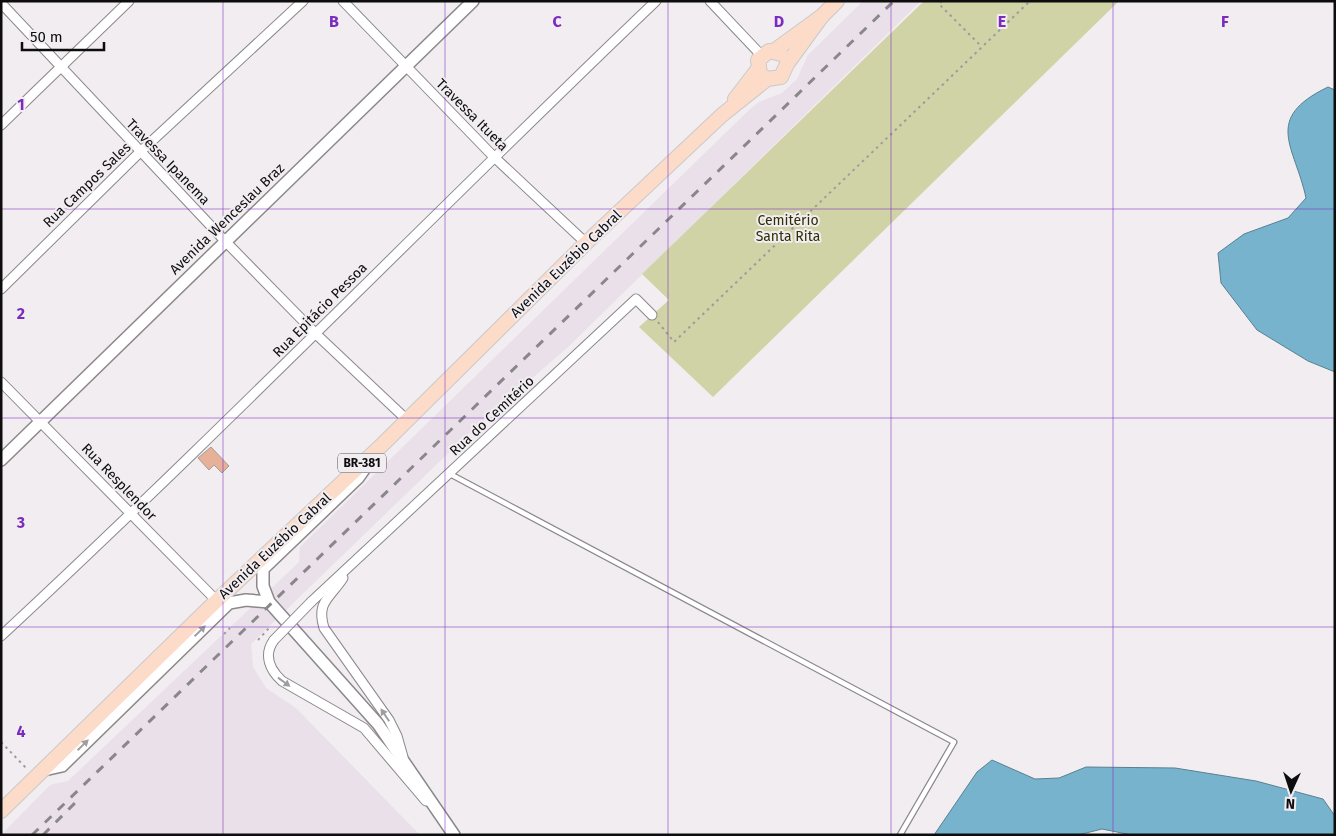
<svg xmlns="http://www.w3.org/2000/svg" width="1336" height="836" viewBox="0 0 1336 836" font-family="'Fira Sans',sans-serif">
<rect width="100%" height="100%" fill="#f1edf1"/>
<polygon fill="#eae0e9" points="863,1 921,1 568,347 467,435 251,644 253,667 266,688 296,708 420,835 1,835 50,785 68,781 299,562 300,547 750,109 759,102 782,93 797,79 808,55"/>
<polygon fill="#cfd3a5" points="924,1 1119,1 713,397 639,327 669,300 642,274"/>
<g fill="#77b3cc" stroke="#588193">
<path d="M1328,87L1335,90V372L1308,361L1257,330L1221,283L1218,253L1244,234L1288,218L1306,198C1295,146 1262,119 1328,87Z"/>
<polygon points="992,760 1035,779 1059,778 1086,767 1175,768 1256,781 1323,799 1335,816 1335,835 1132,835 1102,829 1078,835 934,835 977,772"/>
</g>
<polygon fill="#e6b099" stroke="#a29d9b" points="211,447 229,466 222,473 214,465 209,470 198,458"/>
<g fill="none" stroke-linecap="round" stroke-linejoin="round">
<g stroke="#8b878a" stroke-width="7">
<polyline id="service" points="450,474 954,742 900,835"/>
</g>
<g stroke="#8b878a" stroke-width="11">
<g id="minor">
<polyline points="343,1 493,156 586,243"/>
<polyline points="710,1 761,55"/>
<polyline points="1,3 226,242 316,334 406,419"/>
<polyline points="1,125 129,1"/>
<polyline points="1,289 140,152 303,1"/>
<polyline points="1,382 217,601"/>
<path d="M343,578C330,598 316,602 324,628L389,720L397,736L403,757"/>
<polyline points="311,602 636,299 652,315"/>
<path d="M1,636C224,429 436,211 656,1"/>
<path d="M274,640C263,655 270,670 282,681L364,728L426,801"/>
</g>
</g>
<g stroke="#8b878a" stroke-width="14">
<g id="tertiary">
<polyline points="1,460 473,1"/>
<polyline points="368,464 358,478 263,569 263,586 269,602 378,724 454,835"/>
<polyline points="44,770 62,766 229,603 246,600 269,602"/>
</g>
</g>
<g stroke="#cacaca" stroke-width="16">
<g id="primary">
<polyline points="774,51 822,16 837,1"/>
<polyline points="767,79 760,74 758,60 769,51 781,54"/>
<polyline points="735,99 758,69"/>
<polyline points="1,811 209,608 384,443 586,243 722,115 767,79 781,77 787,64 822,16"/>
</g>
</g>
<g stroke="#9e9b9e" stroke-width="2" stroke-dasharray="2.5 4" stroke-linecap="butt">
<polyline points="942,1 939,4 982,47"/>
<polyline points="658,322 674,342 1030,1"/>
<polyline points="224,634 230,628"/>
<polyline points="258,640 269,628"/>
<polyline points="1,742 27,769"/>
</g>
<use href="#service" stroke="#fff" stroke-width="4.5"/>
<use href="#minor" stroke="#fff" stroke-width="9"/>
<use href="#tertiary" stroke="#fff" stroke-width="11"/>
<use href="#primary" stroke="#fddbc9" stroke-width="14"/>
<g stroke="#898789" stroke-width="3" stroke-dasharray="9 9" stroke-linecap="butt">
<polyline points="32,835 894,1"/>
<polyline points="43,835 80,798"/>
</g>
<g stroke="#8b878a" stroke-width="11" stroke-linecap="butt">
<polyline id="minor-bridge" points="274,640 311,602"/>
</g>
<use href="#minor-bridge" stroke="#fff" stroke-width="9"/>
</g>
<defs><path id="oneway-solid" d="M-6-.8H1V-3.2L6.5 0L1 3.2V.8H-6Z" transform="scale(1.25)"/></defs>
<g fill="#9f9e9f">
<use href="#oneway-solid" transform="translate(200 631) rotate(-44)"/>
<use href="#oneway-solid" transform="translate(284 682) rotate(36)"/>
<use href="#oneway-solid" transform="translate(385 715) rotate(-124)"/>
<use href="#oneway-solid" transform="translate(83 745) rotate(-44)"/>
</g>
<path fill="none" stroke="#7b2cbf" stroke-width="1" stroke-opacity="0.55" d="M223,1V835M445,1V835M668,1V835M891,1V835M1113,1V835M1,209H1335M1,418H1335M1,627H1335"/>
<g text-anchor="middle" dominant-baseline="central" stroke-width="4" stroke-linejoin="round" paint-order="stroke">
<rect fill="#f1edf1" stroke="#525052" stroke-width="1" x="338" y="453.5" width="48" height="19" rx="4"/>
<g font-size="12" font-weight="bold" fill="#0e0d0e">
<text x="362" y="463">BR-381</text>
</g>
<g font-size="14" fill="#0e0d0e" stroke="#f1edf1">
<text transform="translate(472 115) rotate(45)">Travessa Itueta</text>
<text transform="translate(168 162) rotate(46)">Travessa Ipanema</text>
<text transform="translate(87 185) rotate(-44)">Rua Campos Sales</text>
<text transform="translate(227 219) rotate(-44)">Avenida Wenceslau Braz</text>
<text transform="translate(566 264) rotate(-44)">Avenida Euzébio Cabral</text>
<text transform="translate(320 310) rotate(-45)">Rua Epitácio Pessoa</text>
<text transform="translate(492 416) rotate(-43)">Rua do Cemitério</text>
<text transform="translate(119 482) rotate(46)">Rua Resplendor</text>
<text transform="translate(275 546) rotate(-43)">Avenida Euzébio Cabral</text>
</g>
<g font-size="14" fill="#2d2f04" stroke="#f1edf1">
<text x="788" y="220">Cemitério<tspan x="788" dy="16">Santa Rita</tspan></text>
</g>
</g>
<g font-size="16" text-anchor="middle" font-weight="bold" fill="#7b2cbf" stroke="#f1edf1" stroke-width="4" stroke-linejoin="round" paint-order="stroke">
<text x="334" y="27">B</text>
<text x="557" y="27">C</text>
<text x="779" y="27">D</text>
<text x="1002" y="27">E</text>
<text x="1225" y="27">F</text>
<text x="21" y="110">1</text>
<text x="21" y="319">2</text>
<text x="21" y="528">3</text>
<text x="21" y="737">4</text>
</g>
<rect width="1336" height="836" fill="none" stroke="#0e0d0e" stroke-width="5"/>
<g transform="translate(1291 791) rotate(183)" stroke="#f1edf1" stroke-width="4" paint-order="stroke">
<path d="M0-4L9 19L0 12L-9 19Z" fill="#0e0d0e"/>
<text y="-8" font-size="14" font-weight="bold" text-anchor="middle" fill="#0e0d0e">N</text>
</g>
<path d="M22 42v8h82v-8" fill="none" stroke="#0e0d0e" stroke-width="2.5"/>
<text x="30" y="42" font-size="15" fill="#0e0d0e" stroke="#f1edf1" stroke-width="4" paint-order="stroke">50 m</text>
</svg>
